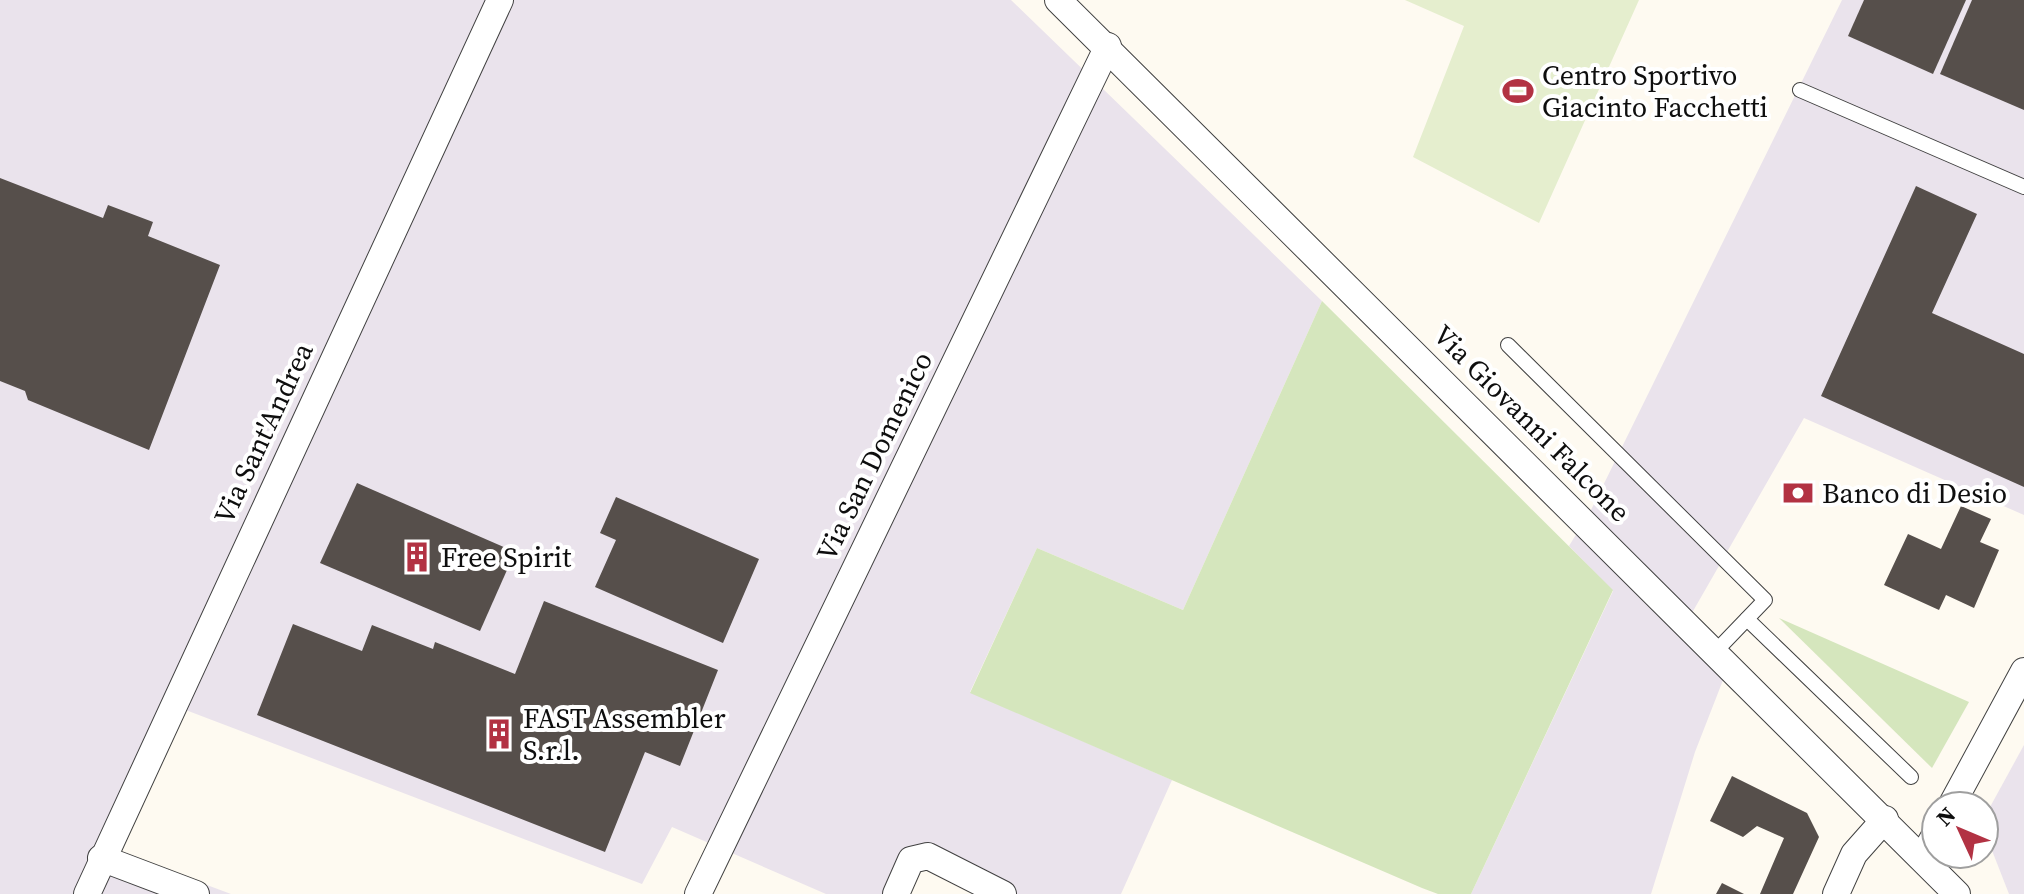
<svg xmlns="http://www.w3.org/2000/svg" width="2024" height="894" viewBox="0 0 2024 894" font-family="'Source Serif 4',serif">
<rect width="100%" height="100%" fill="#fefaf1"/>
<g fill="#eae3ec">
<polygon points="0,0 1011,0 1322,301 1183,610 1037,548 970,692 1172,780 1121,894 1000,894 906,847 885,894 826,894 672,827 642,884 183,709 116,851 231,894 0,894"/>
<polygon points="1842,0 2024,0 2024,515 1804,418 1681,632 1725,675 1695,752 1651,894 1471,894 1613,591 1569,546 1591,510"/>
<polygon points="2024,745 2024,894 2009,894 1984,830 1984,818"/>
</g>
<g fill="#d5e6bd">
<polygon points="1322,301 1613,590 1471,894 1438,894 1422,888 970,693 1037,548 1183,610"/>
<polygon points="1779,618 1969,702 1932,768"/>
</g>
<polygon fill="#e5eece" points="1405,0 1639,0 1539,223 1413,157 1464,26"/>
<g fill="#564f4b">
<polygon points="1864,0 1966,0 1933,74 1848,36"/>
<polygon points="1972,0 2024,0 2024,110 1940,74"/>
<polygon points="0,178 103,218 108,205 153,222 148,236 220,265 149,450 28,400 25,391 0,381"/>
<polygon points="1916,186 1977,214 1932,313 2024,354 2024,487 1821,396"/>
<polygon points="357,483 515,552 480,631 320,563"/>
<polygon points="616,497 759,559 723,643 595,587 616,540 600,533"/>
<polygon points="1961,506 1991,519 1980,542 1999,550 1974,608 1946,595 1939,610 1884,585 1908,534 1941,549"/>
<polygon points="544,601 718,670 680,766 645,752 605,852 257,715 293,624 362,651 372,625 433,649 435,642 515,674"/>
<polygon points="1732,776 1807,813 1819,837 1793,894 1760,894 1784,838 1757,826 1743,837 1710,821"/>
<polygon points="1722,883 1744,894 1716,894"/>
</g>
<g fill="none" stroke-linecap="round" stroke-linejoin="round">
<g stroke="#414141" stroke-width="16">
<g id="service">
<polyline points="1800,90 2024,187"/>
<polyline points="1508,345 1765,600 1716,651"/>
<polyline points="1747,619 1911,777"/>
</g>
</g>
<g stroke="#414141" stroke-width="28">
<g id="minor">
<polyline points="1058,0 1957,894"/>
<polyline points="1951,806 2024,671"/>
<polyline points="101,858 196,894"/>
<polyline points="1922,858 1936,833"/>
<polyline points="87,894 500,0"/>
<polyline points="698,894 1108,46"/>
<polyline points="896,894 911,860 928,856 1003,894"/>
<polyline points="1836,894 1854,854 1885,819"/>
</g>
</g>
<use href="#service" stroke="#fff" stroke-width="14"/>
<use href="#minor" stroke="#fff" stroke-width="26"/>
</g>
<defs>
<g id="stadium-bare" transform="scale(2.4)"><path d="M0-5a6.5 5 0 1 0 0 10a6.5 5 0 1 0 0-10ZM-3.5-1.8h7v3.6h-7Z" fill="#b23243" stroke="#fff" stroke-width="2.5" paint-order="stroke"/></g>
<g id="bank-bare" transform="scale(2.4)"><path d="M-6-4H6V4H-6ZM0-2.3a2.3 2.3 0 1 0 0 4.6a2.3 2.3 0 1 0 0-4.6Z" fill="#b23243" stroke="#fff" stroke-width="2.5" paint-order="stroke"/></g>
<g id="building-bare" transform="scale(2.4)"><path d="M-4-6H4V6H1V3H-1V6H-4ZM-2.5-4.3h1.7v1.8h-1.7ZM.8-4.3h1.7v1.8H.8ZM-2.5-1h1.7V.8h-1.7ZM.8-1h1.7V.8H.8Z" fill="#b23243" stroke="#fff" stroke-width="2.5" paint-order="stroke"/></g>
</defs>
<g fill-rule="evenodd">
<use href="#stadium-bare" x="1518" y="91"/>
<use href="#bank-bare" x="1798" y="493"/>
<use href="#building-bare" x="417" y="557"/>
<use href="#building-bare" x="499" y="734"/>
</g>
<g text-anchor="middle" dominant-baseline="central" stroke-width="8" stroke-linejoin="round" paint-order="stroke">
<g font-size="28" fill="#0e0e0e" stroke="#fff" text-anchor="start">
<text x="1542" y="75">Centro Sportivo<tspan x="1542" dy="32">Giacinto Facchetti</tspan></text>
<text x="1822" y="493">Banco di Desio</text>
<text x="441" y="557">Free Spirit</text>
<text x="523" y="718">FAST Assembler<tspan x="523" dy="32">S.r.l.</tspan></text>
</g>
<g font-size="28" fill="#0e0e0e" stroke="#fff">
<text transform="translate(1532 423) rotate(45)">Via Giovanni Falcone</text>
<text transform="translate(263 433) rotate(-65)">Via Sant'Andrea</text>
<text transform="translate(874 456) rotate(-64)">Via San Domenico</text>
</g>
</g>
<g transform="translate(1960 830) rotate(314)"><circle r="38" fill="#ffffff" stroke="#9f9f9f" stroke-width="2"/>
<path d="M0-6L14 30L0 20L-14 30Z" fill="#b23243"/>
<text y="-12" font-size="22" font-weight="bold" text-anchor="middle" fill="#0e0e0e">N</text>
</g>
</svg>
